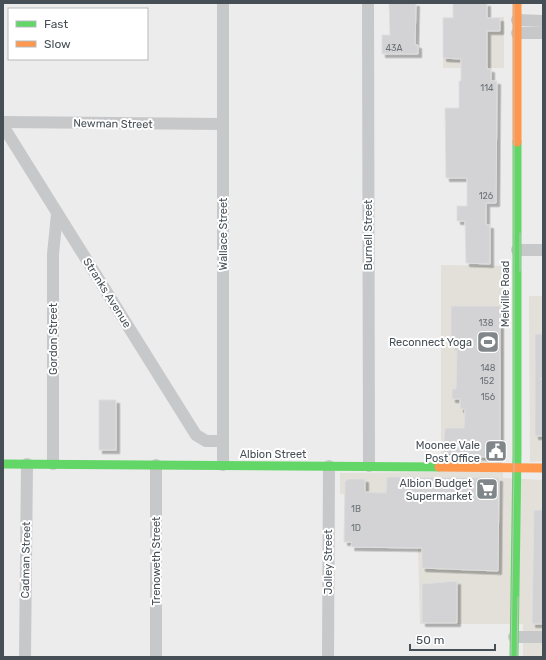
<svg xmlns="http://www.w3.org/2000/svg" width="546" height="660" viewBox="0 0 546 660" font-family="Rubik,sans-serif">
<defs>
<filter id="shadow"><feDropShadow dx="3.5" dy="3.5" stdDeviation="0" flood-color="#0004"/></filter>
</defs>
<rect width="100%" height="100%" fill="#edecec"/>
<g fill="#e2e0d9">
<rect x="443" y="17" width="61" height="51"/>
<polygon points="441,265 504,266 503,478 543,480 543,657 523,657 523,624 420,624 418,544 363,495 340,494 340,473 441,472"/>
<polygon points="529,296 543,296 543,461 530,462"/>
</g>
<g fill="#d3d3d5" stroke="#dededf" filter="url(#shadow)">
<polygon points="389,3 416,3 415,45 418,45 418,54 382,54 382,35 390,35"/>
<polygon points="453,3 487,3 487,18 500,18 500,31 487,31 487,69 491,69 491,81 497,81 496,203 486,203 486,225 490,225 490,264 466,263 465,221 457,221 457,206 467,206 467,178 446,178 445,108 459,108 459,81 461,81 461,59 443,58 443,18 453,18"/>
<polygon points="451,306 500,306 500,455 497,458 463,455 463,453 443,453 445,428 464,428 465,409 460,409 460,399 452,399 452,389 456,389 457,347 453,347 453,337 451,337"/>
<polygon points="535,334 543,334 543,378 540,379 543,379 543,436 535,436"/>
<rect x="99" y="400" width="17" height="50"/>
<polygon points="387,477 499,478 498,571 422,568 422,548 351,547 352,542 344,542 345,482 348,479 365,479 365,492 386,493"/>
<polygon points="534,510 543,510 543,624 532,624"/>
<polygon points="457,581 457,623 422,623 422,584"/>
</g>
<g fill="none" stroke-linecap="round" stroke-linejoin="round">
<g stroke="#c7c8ca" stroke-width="12">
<polyline points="368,3 369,466"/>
<polyline points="517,20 543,21"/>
<polyline points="517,33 543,33"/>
<polyline points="3,122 223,124"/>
<polyline points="3,126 196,435 206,441 223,441"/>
<polyline points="517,250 543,250"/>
<polyline points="53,464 53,254 57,214"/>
<polyline points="156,465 156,657"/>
<polyline points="223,465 223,3"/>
<polyline points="514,637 543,637"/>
<polyline points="25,657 27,464"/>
<polyline points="328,657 329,466"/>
</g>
<g stroke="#63d668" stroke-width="9">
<polyline points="3,464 439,467"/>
<polyline points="514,657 517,452 517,142"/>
</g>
<g stroke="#ff974d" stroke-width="9">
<polyline points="517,3 517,142"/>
<polyline points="439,467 543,468"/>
</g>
<g stroke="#c2c3c4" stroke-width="1">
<polyline points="520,233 520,271"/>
<polyline points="511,657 514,468 514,3"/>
<polyline points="517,657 518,597"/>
</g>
</g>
<defs>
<g id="stadium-square" transform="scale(1.15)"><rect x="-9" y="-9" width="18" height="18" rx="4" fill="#80868a" stroke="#fff"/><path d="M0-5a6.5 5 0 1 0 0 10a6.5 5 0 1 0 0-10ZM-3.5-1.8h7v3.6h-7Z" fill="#fff"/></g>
<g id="civic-square" transform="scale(1.15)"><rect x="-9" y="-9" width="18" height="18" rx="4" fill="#80868a" stroke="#fff"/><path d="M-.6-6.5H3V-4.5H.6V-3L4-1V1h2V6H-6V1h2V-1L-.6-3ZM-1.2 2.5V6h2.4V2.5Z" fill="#fff"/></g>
<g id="supermarket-square" transform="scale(1.15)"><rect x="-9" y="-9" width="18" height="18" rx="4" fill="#80868a" stroke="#fff"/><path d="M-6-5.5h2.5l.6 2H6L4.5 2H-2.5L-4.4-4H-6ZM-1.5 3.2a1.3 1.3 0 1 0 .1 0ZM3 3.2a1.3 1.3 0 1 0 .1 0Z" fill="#fff"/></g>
</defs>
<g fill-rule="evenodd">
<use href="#stadium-square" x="488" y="342"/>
<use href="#civic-square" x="496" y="451"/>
<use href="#supermarket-square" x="487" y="489"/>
</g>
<g text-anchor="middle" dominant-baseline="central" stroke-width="4" stroke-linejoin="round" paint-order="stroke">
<g font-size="9" fill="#6b7277">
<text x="394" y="48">43A</text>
<text x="487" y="88">114</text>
<text x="486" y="196">126</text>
<text x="486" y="323">138</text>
<text x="488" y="368">148</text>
<text x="487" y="381">152</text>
<text x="488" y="397">156</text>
<text x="356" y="509">1B</text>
<text x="356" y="528">1D</text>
</g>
<g font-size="11" fill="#464f56" stroke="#fff">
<text transform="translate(113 124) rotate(1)">Newman Street</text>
<text transform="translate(223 234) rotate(-90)">Wallace Street</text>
<text transform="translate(368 235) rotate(-90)">Burnell Street</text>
<text transform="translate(107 293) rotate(58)">Stranks Avenue</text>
<text transform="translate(505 294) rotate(-90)">Melville Road</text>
<text transform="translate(53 339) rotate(-90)">Gordon Street</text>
<text x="273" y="454">Albion Street</text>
<text transform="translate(26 560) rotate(-89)">Cadman Street</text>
<text transform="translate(156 561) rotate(-90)">Trenoweth Street</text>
<text transform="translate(328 562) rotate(-90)">Jolley Street</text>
</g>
<g font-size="11" fill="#464f56" stroke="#fff" text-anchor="end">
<text x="472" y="342">Reconnect Yoga</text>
<text x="480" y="445">Moonee Vale<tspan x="480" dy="13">Post Office</tspan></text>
<text x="472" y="483">Albion Budget<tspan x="472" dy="13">Supermarket</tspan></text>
</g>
</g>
<rect width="546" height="660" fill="none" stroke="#464f56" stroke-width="8"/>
<rect x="8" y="8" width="140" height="52" fill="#ffffff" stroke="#b5b9bb"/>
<rect x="16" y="21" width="20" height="6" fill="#63d668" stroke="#b5b9bb"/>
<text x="44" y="28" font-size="12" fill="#464f56">Fast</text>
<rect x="16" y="41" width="20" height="6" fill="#ff974d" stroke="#b5b9bb"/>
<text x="44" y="48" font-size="12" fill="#464f56">Slow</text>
<path d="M410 644v6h85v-6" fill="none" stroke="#464f56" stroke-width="2"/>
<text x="416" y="644" font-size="12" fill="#464f56" stroke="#ffffff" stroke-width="3" paint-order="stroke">50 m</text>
</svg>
